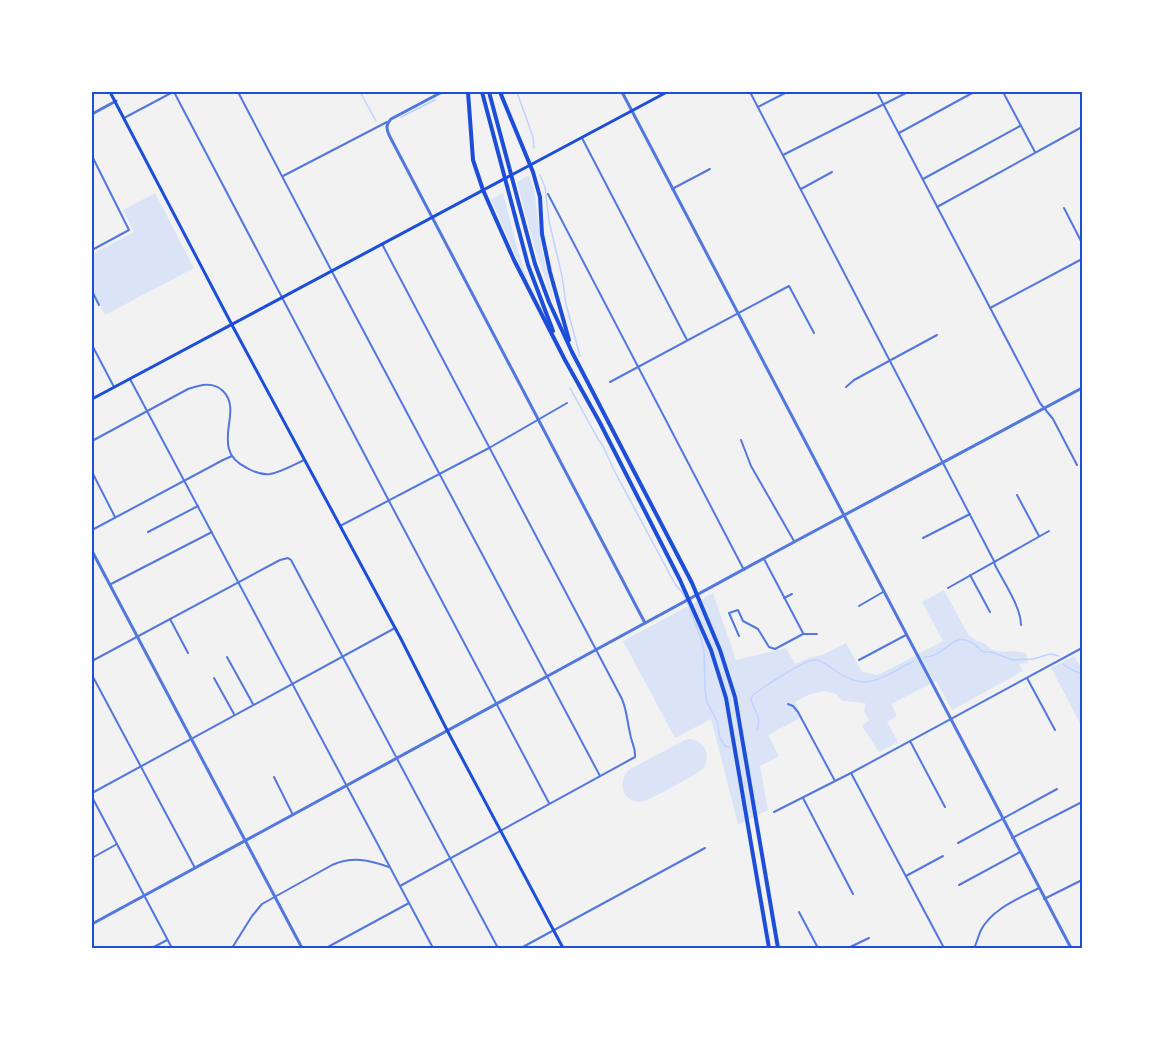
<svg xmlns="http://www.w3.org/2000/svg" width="1174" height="1040" viewBox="0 0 1174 1040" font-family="'Alegreya Sans',sans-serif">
<rect width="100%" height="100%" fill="#f2f2f2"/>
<g fill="#dbe4f7">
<polygon points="529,175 534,189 542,249 554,304 535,249 517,182"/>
<polygon points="155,193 194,268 105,315 92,289 92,254 134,232 123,210"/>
<polygon points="503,193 518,251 528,281 527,282 491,199"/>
<polygon points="944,590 969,636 977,641 984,643 991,649 1001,652 1012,651 1026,653 1028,663 1019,664 1023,671 952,710 936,681 891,704 897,716 887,722 898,742 879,752 862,726 869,720 864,712 865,703 843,701 836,694 825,691 810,694 795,702 802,717 768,735 779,756 760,766 768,810 738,825 711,719 675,738 623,641 713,593 736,660 786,648 795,664 809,658 822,655 846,643 862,672 878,675 943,641 922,602"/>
<polygon points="1074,656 1079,664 1082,668 1082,727 1051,668"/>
<path d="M687,739C704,739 712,754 703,769C695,775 649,801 641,802C621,803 617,780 630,769Z"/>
</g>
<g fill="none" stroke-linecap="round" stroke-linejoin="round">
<g stroke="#bfd3fe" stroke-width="1.5">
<polyline points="360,92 376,121"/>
<polyline points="517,92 533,137 534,148"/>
<polyline points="401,117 435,100"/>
<polyline points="540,175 545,187 549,221 562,276 566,304 580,356"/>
<polyline points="570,388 598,439 603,446 615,472 675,584 682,592 689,606 701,639 704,650 705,691 707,702 717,721 720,738 725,746 729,747"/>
<path d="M924,657C950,657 953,621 983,652H991L1013,660L1033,659L1050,654L1059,656"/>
<path d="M1063,664C1066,667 1078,673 1082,674"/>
<path d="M757,730C762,719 754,710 751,699L753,695C762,688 808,657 817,660C823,661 828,666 833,669C841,675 853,681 863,682C881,682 898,668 914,661"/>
</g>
<g stroke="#5277de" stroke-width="2">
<polyline points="174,92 389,501 549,803"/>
<polyline points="238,92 329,266 600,776"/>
<path d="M750,92L994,561L995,565C1003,581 1021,607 1021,625"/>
<polyline points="877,92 1040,403 1053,419 1077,465"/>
<polyline points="1003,92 1035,152"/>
<polyline points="758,107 787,92"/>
<polyline points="124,118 173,92"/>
<polyline points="899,133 974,92"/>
<polyline points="582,138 687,340"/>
<polyline points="783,155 908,92"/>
<polyline points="92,156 129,230 92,250"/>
<polyline points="283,176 387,122"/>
<polyline points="923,179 1020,126"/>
<polyline points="672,189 710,169"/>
<polyline points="801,189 832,172"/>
<polyline points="548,194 744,570"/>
<polyline points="937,207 1082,127"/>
<polyline points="1064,208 1082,243"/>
<path d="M382,244L622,699C627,711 627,721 630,733C631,742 636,748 635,757L400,886"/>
<polyline points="92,291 99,305"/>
<polyline points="990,308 1082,259"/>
<polyline points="92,345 114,387"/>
<polyline points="130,379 433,948"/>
<polyline points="610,382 789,286 814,333"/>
<polyline points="846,387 854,380 937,335"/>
<polyline points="741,440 751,466 794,541"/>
<path d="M92,441L188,389C200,385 213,381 223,391C239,407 223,430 229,449C231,458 239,464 247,468C254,472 262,475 270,474C281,472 293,465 304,460"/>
<polyline points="92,472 115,517"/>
<polyline points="1017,495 1039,536"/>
<polyline points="340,526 489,448 567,403"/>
<polyline points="92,530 223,460 232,456"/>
<polyline points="148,532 198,506"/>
<polyline points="923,538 970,514"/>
<polyline points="764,559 803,633"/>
<polyline points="970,575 990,612"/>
<polyline points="111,584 212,532"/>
<polyline points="948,588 1049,531"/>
<polyline points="784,598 792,594"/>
<polyline points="859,606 883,592"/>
<polyline points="170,619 188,653"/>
<polyline points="739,636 729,613 738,610 743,621 758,629 769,647 775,649 803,634 817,634"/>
<polyline points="227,657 253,704"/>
<polyline points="859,660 906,635"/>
<polyline points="92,661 280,560 288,558 291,560 498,948"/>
<polyline points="92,675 195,868"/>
<polyline points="214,678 234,714"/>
<polyline points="1027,678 1055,730"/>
<polyline points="788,704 793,706 798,712 835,781"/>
<polyline points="910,741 945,807"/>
<polyline points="851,773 944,948"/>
<polyline points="274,777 293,815"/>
<polyline points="92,793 395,628"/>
<polyline points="92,797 172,948"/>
<polyline points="803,798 853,894"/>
<polyline points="774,812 851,773 1082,648"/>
<polyline points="1012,838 1080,803"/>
<polyline points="958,843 1057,789"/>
<polyline points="92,858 117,844"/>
<polyline points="906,876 943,856"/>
<polyline points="959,885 1020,852"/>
<polyline points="1044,899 1082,880"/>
<polyline points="799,912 818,948"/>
<polyline points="152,948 167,940"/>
<path d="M232,948L252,916L262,904L332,865C353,856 369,860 389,867"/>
<polyline points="326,948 409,903"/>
<polyline points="521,948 705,848"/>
<polyline points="848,948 869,938"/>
<path d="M974,948C977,943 978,936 981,930C992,909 1018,899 1039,888"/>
</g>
<g stroke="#5277de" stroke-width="3">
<path d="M442,92L391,119C386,124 386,128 389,135L645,623"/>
<polyline points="622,92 1071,948"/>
<polyline points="92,114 116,101"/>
<polyline points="92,551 302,948"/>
<polyline points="92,924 794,542 1082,388"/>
</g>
<g stroke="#1d4ed8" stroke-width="3">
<polyline points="110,92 232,325 401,639 447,730 563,948"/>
<polyline points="92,399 667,92"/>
</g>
<g stroke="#1d4ed8" stroke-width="4">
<polyline points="468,92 473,160 483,190 514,260 565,360 599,421 680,580 711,650 726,698 769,948"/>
<polyline points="482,92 528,265 553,331"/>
<polyline points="489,92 535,264 549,302 572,352 692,583 720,650 735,697 778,948"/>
<polyline points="500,92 533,172 540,197 542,234 550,272 569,340"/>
</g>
</g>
<rect width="1174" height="1040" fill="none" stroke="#ffffff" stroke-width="186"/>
<rect x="93" y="93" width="988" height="854" fill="none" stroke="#1d4ed8" stroke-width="2"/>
</svg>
